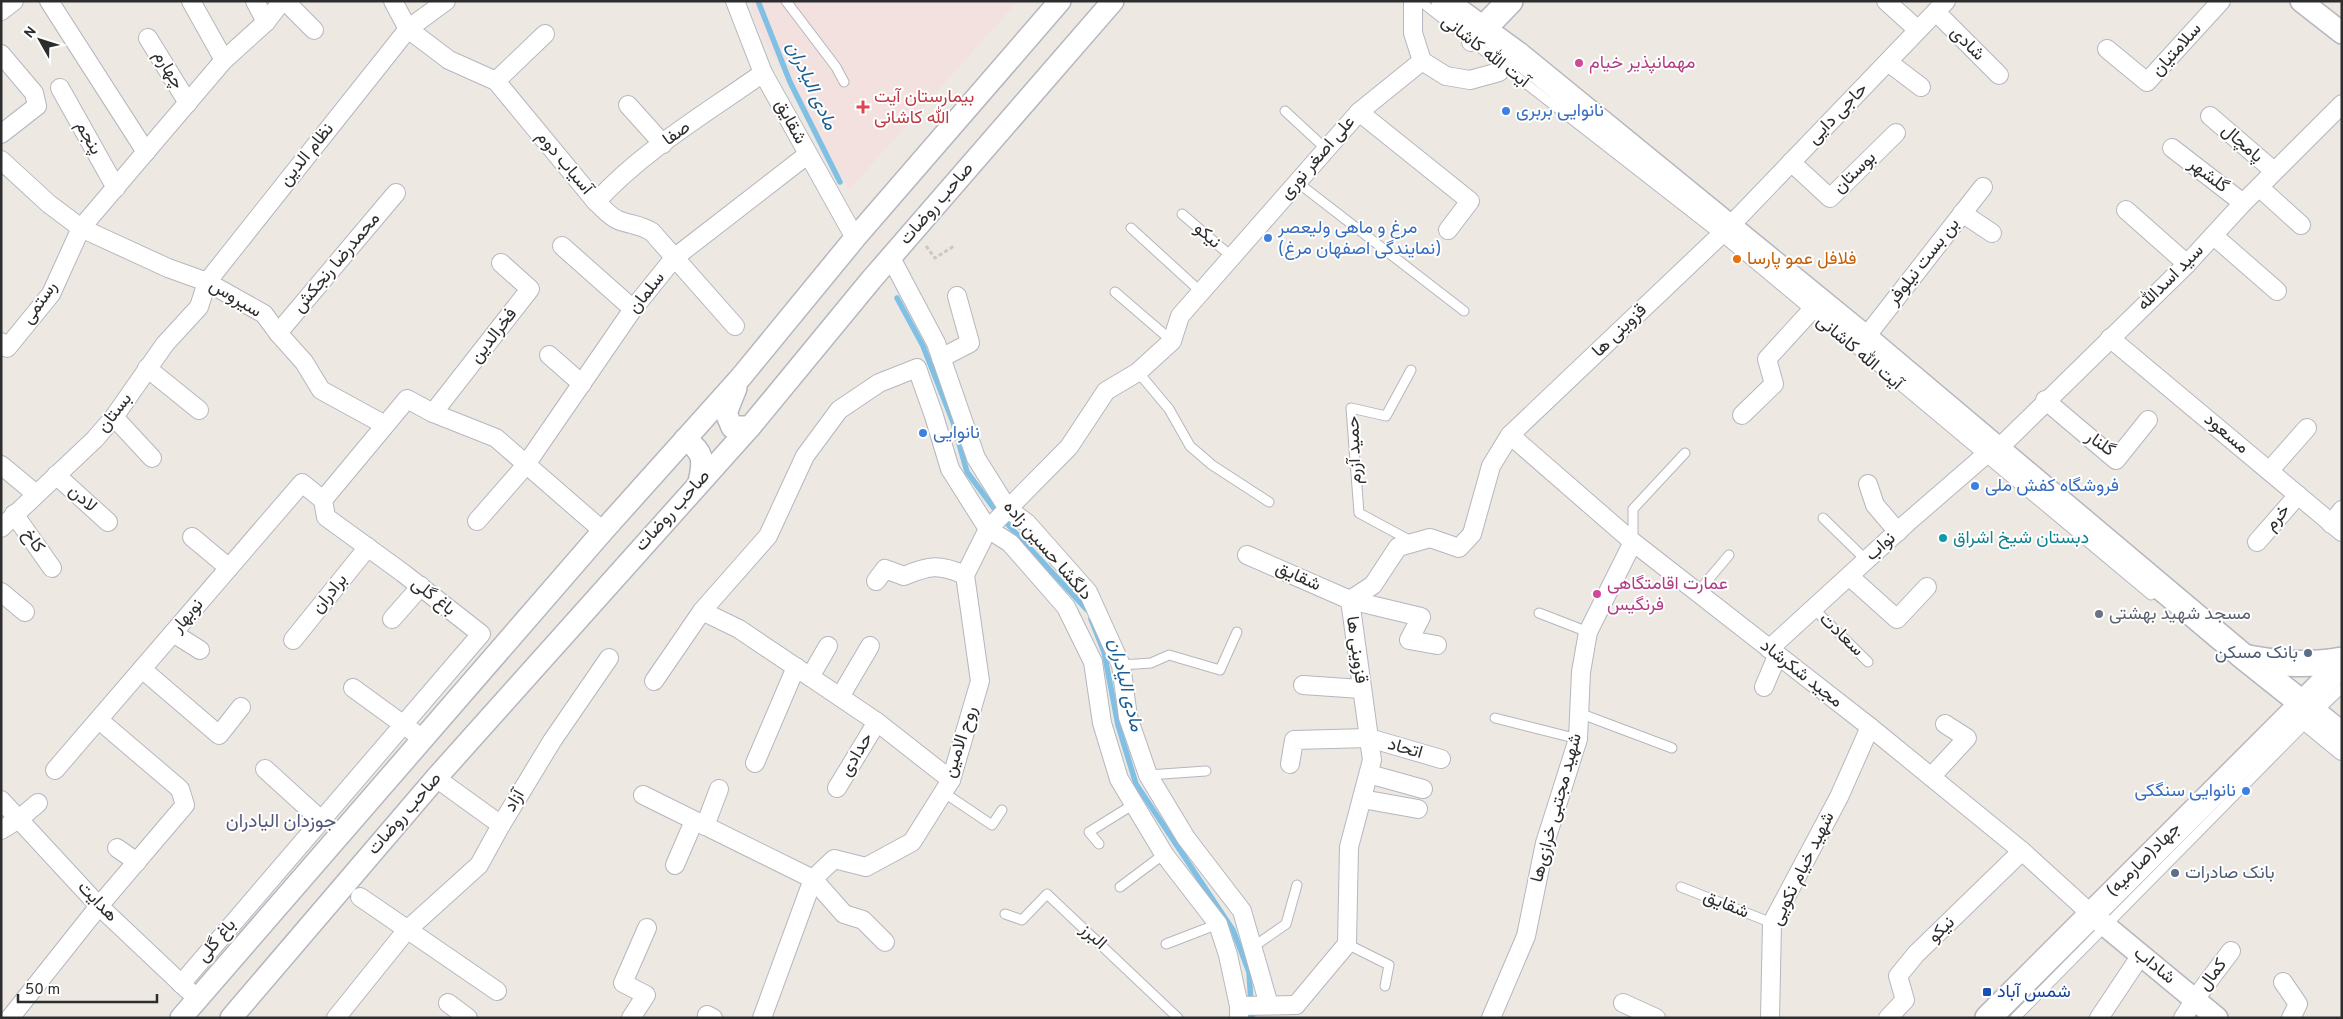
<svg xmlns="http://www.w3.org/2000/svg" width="2343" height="1019" viewBox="0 0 2343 1019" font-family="Overpass,Vazirmatn,sans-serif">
<rect width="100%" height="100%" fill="#ede9e2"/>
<polygon fill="#f3e1e0" points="750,1 1018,1 849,190 756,25"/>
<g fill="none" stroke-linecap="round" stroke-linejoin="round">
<g stroke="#80c0e4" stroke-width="5.5">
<polyline points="758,1 790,82 840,182"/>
<polyline points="897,298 923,346 953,422 967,472 999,515 1087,610"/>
<polyline points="1091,619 1104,652 1118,725 1136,784 1233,930 1249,972 1252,1018"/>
</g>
<g stroke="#b5b6bf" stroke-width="11">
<g id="service">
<polyline points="786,1 836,67 844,82"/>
<polyline points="1420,1 1720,235 2151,595"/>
<polyline points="1285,111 1326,149"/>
<polyline points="1297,182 1464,311"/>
<polyline points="1182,214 1232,257"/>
<polyline points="1131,228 1201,292"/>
<polyline points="1115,292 1172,341"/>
<polyline points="1138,372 1169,409 1190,446 1212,465 1269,502"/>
<polyline points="1823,518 1866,560"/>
<polyline points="1411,541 1359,513 1351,408 1386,416 1411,370"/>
<polyline points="1633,542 1633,509 1685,453"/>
<polyline points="1697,593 1729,555"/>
<polyline points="1814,609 1868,662"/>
<polyline points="1539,613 1588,632"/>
<polyline points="1121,665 1151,663 1169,655 1220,670 1237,632"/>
<polyline points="1579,713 1672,748"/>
<polyline points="2316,713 2342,688"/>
<polyline points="1495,718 1578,739"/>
<polyline points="1148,775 1206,771"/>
<polyline points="943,792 992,825 1002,810"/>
<polyline points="1099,844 1089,832 1134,804"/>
<polyline points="1120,887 1164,854"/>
<polyline points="1681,887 1772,923"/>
<polyline points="1005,914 1022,920 1047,894 1178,1018"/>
<polyline points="1166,944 1218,924"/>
<polyline points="1347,944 1389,965 1385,986"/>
<polyline points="1253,947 1286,924 1297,885"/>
<polyline points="2015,1018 2306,723"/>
</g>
</g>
<g stroke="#b5b6bf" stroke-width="20">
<g id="minor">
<polyline points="49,1 146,152"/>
<polyline points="191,1 224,60"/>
<polyline points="255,1 266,22"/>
<polyline points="285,1 314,30"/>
<path d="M393,1L408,29L449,60L496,81L596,202C603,208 609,216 618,220C630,225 639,224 652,232L735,326"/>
<polyline points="735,1 763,73 855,238"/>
<polyline points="1415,1 1413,4 1413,33 1422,61 1446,76 1470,80 1499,72 1517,54"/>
<polyline points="1886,1 1918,30"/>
<polyline points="1,11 14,1"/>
<polyline points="1936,12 1999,75"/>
<polyline points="148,38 188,103"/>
<polyline points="1471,42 1482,30"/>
<polyline points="2107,49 2147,82 2221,1"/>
<polyline points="1,54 34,93 37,106 1,134"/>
<polyline points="1888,62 1921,87"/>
<polyline points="496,81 545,34"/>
<polyline points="60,88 116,188"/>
<polyline points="628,105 663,144"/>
<polyline points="1359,112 1470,201 1448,230"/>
<polyline points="2210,116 2274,171"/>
<polyline points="2172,148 2243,203"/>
<polyline points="1,160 49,204 81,228 168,268 207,282 264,314 278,333 304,362 321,390 385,425"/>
<polyline points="1791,162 1830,198 1896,133"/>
<polyline points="2259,187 2301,225"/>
<path d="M596,202C642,151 708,112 763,73"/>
<polyline points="2126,210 2187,264"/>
<polyline points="1962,213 1992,233"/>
<polyline points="2214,236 2277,291"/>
<polyline points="562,246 633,309"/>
<polyline points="891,258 936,343 976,458 1008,509 1027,523 1088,592 1121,665 1128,717 1148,775 1186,838 1242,911 1269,1005"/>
<polyline points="278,333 396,193"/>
<polyline points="1865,338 1983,187"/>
<polyline points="2110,338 2342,532"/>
<polyline points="1,342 7,348 51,294 81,228 224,60 266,22 282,1"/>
<polyline points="549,355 582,384"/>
<polyline points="941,358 970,343 957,296"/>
<polyline points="147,368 199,410"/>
<polyline points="2045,400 2116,460 2148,420"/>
<polyline points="433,413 530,289 501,263"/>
<polyline points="1742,415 1774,384 1767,359 1820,301"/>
<polyline points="114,417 152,458"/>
<polyline points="1510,435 1633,542 1870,727 2022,851 2090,913"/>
<polyline points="1,465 36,494"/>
<polyline points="2270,470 2307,428"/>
<polyline points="56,475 108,522"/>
<polyline points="1868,484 1875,505 1898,532"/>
<polyline points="14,514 52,568"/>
<polyline points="477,521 525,466 633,309 674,258 807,155"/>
<polyline points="2331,524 2342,510"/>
<polyline points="1,528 95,439 114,417 165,344 199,307 207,282 408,29 446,1"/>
<polyline points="192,537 229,568"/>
<polyline points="2257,542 2298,495"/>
<polyline points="1247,555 1350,600 1421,617 1409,640 1437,645"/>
<polyline points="1849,576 1897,619 1927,587"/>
<path d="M876,581L885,569L904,576C930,565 939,564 965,575"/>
<polyline points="1,592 25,612"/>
<polyline points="702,611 739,629 840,697 877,722 951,780"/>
<polyline points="392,619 421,586"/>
<polyline points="173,633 200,650"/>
<polyline points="293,640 368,547"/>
<polyline points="1769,649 1908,522 1983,457 1998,449 2187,264 2243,203 2342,104"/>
<polyline points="142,669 219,735 241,707"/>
<polyline points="810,677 828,646"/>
<polyline points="654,681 702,611 768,536 805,456 839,410 879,383 917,368 934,416 950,469 988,529 1010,543 1066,607 1093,662 1102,723 1119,779 1164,854 1218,924 1228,955 1239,1006 1239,1018"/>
<polyline points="1303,685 1361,689"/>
<polyline points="1764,687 1777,656"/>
<polyline points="353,688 423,739"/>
<polyline points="840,697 870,646"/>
<polyline points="2298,715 2342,751"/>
<polyline points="755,763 796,667"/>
<polyline points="1290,764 1294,740 1369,738 1441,759"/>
<polyline points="265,769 321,820"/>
<polyline points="55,770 302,483 323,500"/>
<polyline points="1369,774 1423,789"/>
<polyline points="1931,777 1967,738 1945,724"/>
<polyline points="436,778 501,825"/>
<polyline points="837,788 877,722"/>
<polyline points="643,795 813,879 844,914 863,920 885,942"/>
<polyline points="1362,799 1418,809"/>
<polyline points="1,800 99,906 189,991"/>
<polyline points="705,826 719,789"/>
<polyline points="1,830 19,819 38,803"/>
<polyline points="117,848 137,862"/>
<polyline points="675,865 694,821"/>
<polyline points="360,897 497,991"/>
<polyline points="2283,982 2298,1004 2291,1018"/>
<polyline points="181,984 481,634 403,573 326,517 323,500 407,399 433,413 496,438 603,531"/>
<polyline points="448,1003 468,1018"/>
<polyline points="1623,1003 1656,1018"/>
<polyline points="1296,1005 1347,944 1349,847 1372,760 1350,600 1373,585 1398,547 1430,538 1459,548 1472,534 1491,466 1510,435 1729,227 1946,1"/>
<polyline points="1239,1006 1296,1005"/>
<polyline points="707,1015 713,1018"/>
<polyline points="10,1018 99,906 185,805 180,789 99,720"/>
<polyline points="336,1018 406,931 479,865 501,825 552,741 609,658"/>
<polyline points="631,1018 646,995 623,983 647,928"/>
<polyline points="762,1018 813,879 834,859 866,867 912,842 951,780 980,681 965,575 988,529 1069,447 1106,391 1138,372 1172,341 1180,316 1359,112 1422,61"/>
<polyline points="1491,1018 1526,936 1545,843 1578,739 1581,672 1588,632 1633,542"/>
<polyline points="1770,1018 1772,923 1839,797 1870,727"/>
<polyline points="1888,1018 1905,1000 1898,976 1916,954 2022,851"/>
<polyline points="2099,1018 2141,955"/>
<polyline points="2183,1018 2195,999 2231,951"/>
</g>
</g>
<g stroke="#b5b6bf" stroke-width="24">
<g id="tertiary">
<polyline points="2301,1 2342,33"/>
<polyline points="736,388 726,413 732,427 750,427"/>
<path d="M685,439C704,452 704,460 699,482"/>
<polyline points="2090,913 2217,1018"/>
<polyline points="181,1018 603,531 741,377 855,238 1060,1"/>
<polyline points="231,1018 436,778 750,427 871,280 1113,1"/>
</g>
</g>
<g stroke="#b5b6bf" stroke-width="28">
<g id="secondary">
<polyline points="1444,1 1517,54 1865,338 2244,657 2342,735"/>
<polyline points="1482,30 1510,1"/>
<path d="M2248,658C2279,664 2310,666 2342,660"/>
<polyline points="1988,1018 2342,664"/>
</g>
</g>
<polyline stroke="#c8c8c8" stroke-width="3" stroke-dasharray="4 2.5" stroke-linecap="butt" points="926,246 935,258 954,246"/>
<use href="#service" stroke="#fff" stroke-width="9"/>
<use href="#minor" stroke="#fff" stroke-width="18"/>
<use href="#tertiary" stroke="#fff" stroke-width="21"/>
<use href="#secondary" stroke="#fff" stroke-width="25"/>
</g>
<g fill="#d1479c" stroke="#fff" stroke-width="2">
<circle cx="1579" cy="63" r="5"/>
<circle cx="1597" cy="594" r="5"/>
</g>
<path fill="#e0444e" stroke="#fff" stroke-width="2" d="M860.5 99.5h5v5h5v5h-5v5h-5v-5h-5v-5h5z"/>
<g fill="#3f7fe0" stroke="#fff" stroke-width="2">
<circle cx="1506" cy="111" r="5"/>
<circle cx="1268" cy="238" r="5"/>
<circle cx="923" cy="433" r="5"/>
<circle cx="1975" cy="486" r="5"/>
<circle cx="2246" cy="791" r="5"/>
</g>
<circle fill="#e8710a" stroke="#fff" stroke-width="2" cx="1737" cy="259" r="5"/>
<circle fill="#0f9aa8" stroke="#fff" stroke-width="2" cx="1943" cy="538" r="5"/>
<circle fill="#6b7280" stroke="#fff" stroke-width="2" cx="2099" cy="614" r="5"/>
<g fill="#5c6f8a" stroke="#fff" stroke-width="2">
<circle cx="2308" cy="653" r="5"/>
<circle cx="2175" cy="873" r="5"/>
</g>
<rect fill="#1a4fb4" stroke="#fff" stroke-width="2" x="1982" y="987" width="10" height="10" rx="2.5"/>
<g text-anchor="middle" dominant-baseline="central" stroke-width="4" stroke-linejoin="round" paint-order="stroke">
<g font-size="18" fill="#2d2d2d" stroke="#fff">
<text transform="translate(1967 44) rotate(45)">شادی</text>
<text transform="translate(2177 50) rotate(-48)">سلامتیان</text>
<text transform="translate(1485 52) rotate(38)">آیت الله کاشانی</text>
<text transform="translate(168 70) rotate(59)">چهارم</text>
<text transform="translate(1838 114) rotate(-46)">حاجی دایی</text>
<text transform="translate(790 122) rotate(62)">شقایق</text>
<text transform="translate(677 134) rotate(-36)">صفا</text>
<text transform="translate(88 138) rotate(61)">پنجم</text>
<text transform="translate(2242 144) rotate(41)">پامچال</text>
<text transform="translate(307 155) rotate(-51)">نظام الدین</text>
<text transform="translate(1318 158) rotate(-49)">علی اصغر نوری</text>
<text transform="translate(564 163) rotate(50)">آسیاب دوم</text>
<text transform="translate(1855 173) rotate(-44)">بوستان</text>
<text transform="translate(2208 176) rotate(37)">گلشهر</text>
<text transform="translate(937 204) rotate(-49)">صاحب روضات</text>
<text transform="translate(1207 236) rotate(42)">نیکو</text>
<text transform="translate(1924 262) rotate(-52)">بن بست نیلوفر</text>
<text transform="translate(337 263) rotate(-50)">محمدرضا رنجکش</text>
<text transform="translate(2171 278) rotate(-45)">سید اسدالله</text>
<text transform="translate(647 293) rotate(-52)">سلمان</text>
<text transform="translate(235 299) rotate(31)">سیروس</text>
<text transform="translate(40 303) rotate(-55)">رستمی</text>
<text transform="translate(1620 331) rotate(-44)">قزوینی ها</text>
<text transform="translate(494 336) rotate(-52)">فخرالدین</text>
<text transform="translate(1859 353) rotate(40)">آیت الله کاشانی</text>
<text transform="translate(115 413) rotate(-52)">بستان</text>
<text transform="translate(2226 434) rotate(40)">مسعود</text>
<text transform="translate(2100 444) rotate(35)">گلنار</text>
<text transform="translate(1355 450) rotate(-92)">حمید آزرم</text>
<text transform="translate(82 499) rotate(42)">لادن</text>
<text transform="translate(673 511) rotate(-48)">صاحب روضات</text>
<text transform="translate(2278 518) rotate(-50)">خرم</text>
<text transform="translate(33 541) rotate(55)">کاخ</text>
<text transform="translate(1881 547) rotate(-42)">نواب</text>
<text transform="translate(1047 551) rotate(49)">دلگشا حسین زاده</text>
<text transform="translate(1298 577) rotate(24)">شقایق</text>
<text transform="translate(330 594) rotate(-51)">برادران</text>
<text transform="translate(433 597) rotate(38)">باغ گلی</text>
<text transform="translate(188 616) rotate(-49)">نوبهار</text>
<text transform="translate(1841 635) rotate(44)">سعادت</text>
<text transform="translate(1356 650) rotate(82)">قزوینی ها</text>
<text transform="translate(1801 674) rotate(38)">مجید شکرشاد</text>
<text transform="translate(961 742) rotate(-72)">روح الامین</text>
<text transform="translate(1405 749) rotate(16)">اتحاد</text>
<text transform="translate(857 755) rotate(-59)">حدادی</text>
<text transform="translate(515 801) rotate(-59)">آزاد</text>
<text transform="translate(1557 808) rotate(-75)">شهید مجتبی خرازی‌ها</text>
<text transform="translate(405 814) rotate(-49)">صاحب روضات</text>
<text transform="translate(2144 860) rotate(-45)">جهاد(صارمیه)</text>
<text transform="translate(1803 869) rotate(-64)">شهید خیام نکویی</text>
<text transform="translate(97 902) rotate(46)">هدایت</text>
<text transform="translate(1726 905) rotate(22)">شقایق</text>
<text transform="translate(1942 930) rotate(-44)">نیکو</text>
<text transform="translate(1093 937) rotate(43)">البرز</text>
<text transform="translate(217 941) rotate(-50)">باغ گلی</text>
<text transform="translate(2154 966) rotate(39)">شاداب</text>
<text transform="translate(2213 975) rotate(-53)">کمال</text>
</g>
<g font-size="18" fill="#b23c85" stroke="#fff" text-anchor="start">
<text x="1589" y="63">مهمانپذیر خیام</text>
<text x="1607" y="584">عمارت اقامتگاهی<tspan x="1607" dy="21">فرنگیس</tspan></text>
</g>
<g font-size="18" fill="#be3a42" stroke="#fff" text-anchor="start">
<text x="874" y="97">بیمارستان آیت<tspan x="874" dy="21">الله کاشانی</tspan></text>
</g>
<g font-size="18" fill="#366cbe" stroke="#fff" text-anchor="start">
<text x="1516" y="111">نانوایی بربری</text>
<text x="1278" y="228">مرغ و ماهی ولیعصر<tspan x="1278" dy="21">(نمایندگی اصفهان مرغ)</tspan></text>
<text x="933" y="433">نانوایی</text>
<text x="1985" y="486">فروشگاه کفش ملی</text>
<text x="2236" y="791" text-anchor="end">نانوایی سنگکی</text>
</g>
<g font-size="18" fill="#c56008" stroke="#fff" text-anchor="start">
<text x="1747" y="259">فلافل عمو پارسا</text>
</g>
<g font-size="18" fill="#0d838f" stroke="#fff" text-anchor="start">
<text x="1953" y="538">دبستان شیخ اشراق</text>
</g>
<g font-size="18" fill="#5b616d" stroke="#fff" text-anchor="start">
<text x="2109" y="614">مسجد شهید بهشتی</text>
</g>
<g font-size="18" fill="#4e5e75" stroke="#fff" text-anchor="end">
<text x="2298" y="653">بانک مسکن</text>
<text x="2185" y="873" text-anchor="start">بانک صادرات</text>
</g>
<g font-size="18" fill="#164399" stroke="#fff" text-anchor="start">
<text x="1997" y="992">شمس آباد</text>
</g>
<g font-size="19" font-style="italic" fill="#1b5f94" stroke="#fff">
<text transform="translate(811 86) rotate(65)">مادی الیادران</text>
<text transform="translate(1125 685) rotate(76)">مادی الیادران</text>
</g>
<g font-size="19" fill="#52557a" stroke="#fff">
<text x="281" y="822">جوزدان الیادران</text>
</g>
</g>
<rect width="2343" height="1019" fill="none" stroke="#2d2d2d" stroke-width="5"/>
<g transform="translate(40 40) rotate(309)" stroke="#ffffff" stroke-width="4" paint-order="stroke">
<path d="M0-4L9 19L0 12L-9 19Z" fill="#2d2d2d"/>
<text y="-8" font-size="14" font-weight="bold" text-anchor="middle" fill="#2d2d2d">N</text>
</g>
<path d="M18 994v8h139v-8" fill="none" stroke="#2d2d2d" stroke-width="2.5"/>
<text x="25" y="994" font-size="15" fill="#2d2d2d" stroke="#ffffff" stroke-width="4" paint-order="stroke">50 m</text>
</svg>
